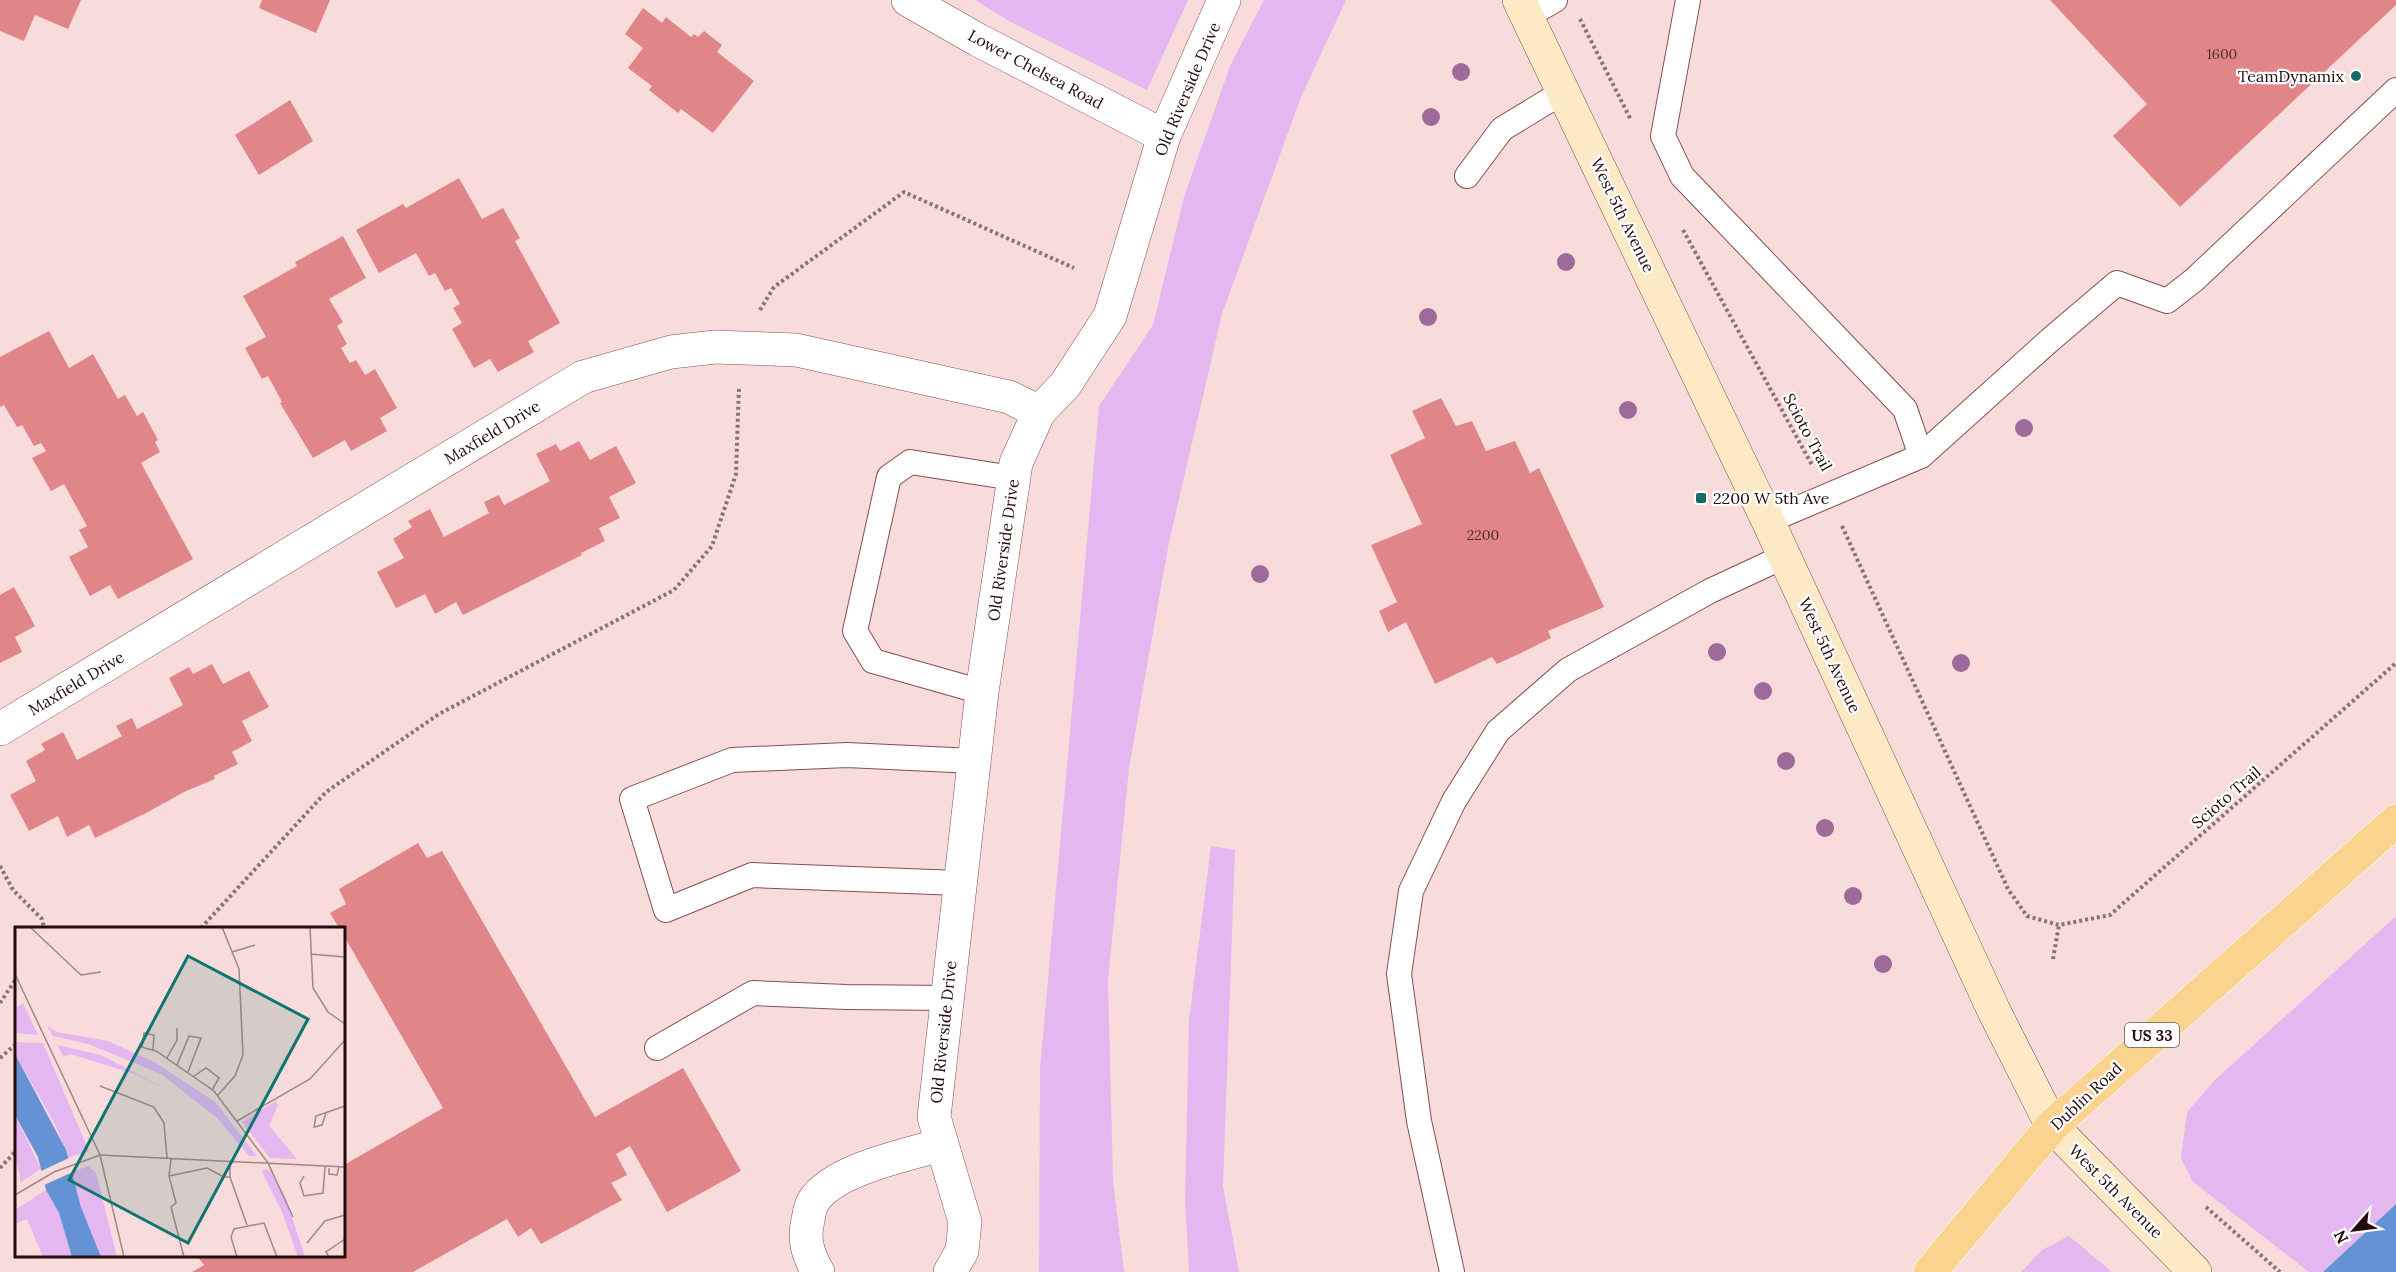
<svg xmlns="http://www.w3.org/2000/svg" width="2396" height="1272" viewBox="0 0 2396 1272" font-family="Lora,serif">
<rect width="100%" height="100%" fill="#f8dbdb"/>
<g fill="#e4b7f1">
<polygon points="975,0 1188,0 1147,90 1009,21"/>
<polygon points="1264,0 1346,0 1301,97 1222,314 1169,542 1129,768 1108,980 1113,1181 1124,1272 1039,1272 1040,1069 1099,406 1153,325 1184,197 1230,66"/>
<polygon points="1211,846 1235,850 1223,1186 1239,1272 1189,1272 1185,1199 1189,1020"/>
<polygon points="2396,916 2396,1204 2323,1272 2309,1272 2193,1182 2181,1159 2187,1112 2215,1080"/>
<polygon points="2069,1236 2112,1272 2021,1272 2042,1250"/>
</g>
<polygon fill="#6591d5" points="2396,1204 2396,1272 2323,1272"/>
<g fill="#e18688">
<polygon points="0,0 81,0 68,29 35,15 24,41 0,31"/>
<polygon points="262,0 330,0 316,33 259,8"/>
<polygon points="2050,0 2396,0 2396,5 2180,207 2113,136 2147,104"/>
<polygon points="643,8 662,23 666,17 691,37 694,34 698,37 704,31 722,45 717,52 754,81 713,133 681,109 678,113 649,90 652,86 628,68 643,48 625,34"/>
<polygon points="290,100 313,141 259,175 235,135"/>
<polygon points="459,178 482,219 503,208 520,238 515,241 560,323 528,341 534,352 498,372 490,359 474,368 452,329 462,323 453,308 460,304 451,288 445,291 435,273 429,276 416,253 379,273 356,230 403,204 406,208"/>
<polygon points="343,236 366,278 329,299 343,322 337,326 347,344 341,348 350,363 356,360 365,375 375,369 397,408 380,418 387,431 351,451 345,440 313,458 280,403 282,402 268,376 262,379 245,348 266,337 243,296 297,266 295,262"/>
<polygon points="49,331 69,368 93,354 118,399 125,395 137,416 143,412 158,440 155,442 160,452 141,463 193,559 118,599 110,585 90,596 69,557 88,547 79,530 87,526 64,484 51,491 32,458 46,451 41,443 34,446 22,425 17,427 4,405 0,407 0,357"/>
<polygon points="1441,398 1456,426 1472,421 1486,451 1515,441 1530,473 1539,468 1604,607 1548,631 1551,638 1523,652 1497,664 1492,657 1435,684 1406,622 1388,632 1379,611 1397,602 1371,545 1422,524 1390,455 1425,438 1412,411"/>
<polygon points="579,441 590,460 616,446 636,483 609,497 620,518 599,528 605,541 581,553 582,555 463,615 456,602 435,614 425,594 396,608 377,572 404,558 393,539 412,527 408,521 430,509 444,537 489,513 484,502 499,495 504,505 550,481 536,454 556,444 560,451"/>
<polygon points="14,587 35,626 15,637 22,652 0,663 0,595"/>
<polygon points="212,664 223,684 249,671 269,707 242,721 252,741 232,752 238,764 214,776 215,779 186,791 146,813 95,838 89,825 67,837 58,816 29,831 10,795 36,781 26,761 45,750 41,744 63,732 77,760 122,736 116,726 132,718 137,729 183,705 169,678 189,667 193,674"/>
<polygon points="418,843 427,858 442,851 595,1117 683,1068 741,1171 667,1212 630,1146 616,1154 627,1175 611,1183 622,1200 541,1244 531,1228 518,1237 507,1219 413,1272 192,1272 204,1265 197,1256 344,1256 344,1165 443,1108 344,936 344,928 339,928 330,913 346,904 339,889"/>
</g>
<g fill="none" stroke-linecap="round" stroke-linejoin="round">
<g stroke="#894e4f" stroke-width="26">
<g id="lane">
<polyline points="1688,0 1663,136 1682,176 1905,409 1921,456"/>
<polyline points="1527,16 1555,0"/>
<polyline points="1467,176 1502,129 1563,92"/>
<polyline points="1768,521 1921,456 2050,340 2117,283 2167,301 2194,280 2396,90"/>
<polyline points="982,692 873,661 855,631 889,477 910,462 1013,478"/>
<polyline points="959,883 752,875 666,910 632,799 732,760 847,755 974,761"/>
<polyline points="657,1048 753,993 846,997 947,998"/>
<polyline points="1452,1272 1419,1121 1399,974 1411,891 1454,801 1498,731 1568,670 1710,591 1785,556"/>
</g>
</g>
<g stroke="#894e4f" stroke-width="34">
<g id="street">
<polyline points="908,0 978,40 1164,136"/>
<polyline points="0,729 583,377 671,352 715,347 796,350 1009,397 1039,412"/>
<path d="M818,1272C808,1255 803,1239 808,1220C809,1215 810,1207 813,1202C832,1170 906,1155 941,1145"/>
<polyline points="950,1272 962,1251 965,1222 934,1117 982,692 1016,463 1039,412 1065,385 1110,316 1164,136 1224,0"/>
</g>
</g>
<g stroke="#894e4f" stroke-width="34">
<polyline id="secondary" points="1519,0 1768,521 1994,1011 2052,1126 2195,1272"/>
</g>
<g stroke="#fff" stroke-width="34">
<polyline id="primary" points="1930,1272 2052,1126 2396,821"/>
</g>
<g stroke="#8b7272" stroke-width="4" stroke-dasharray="3 3" stroke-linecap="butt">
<polyline points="1580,19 1631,120"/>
<polyline points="1683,230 1812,465"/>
<polyline points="760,310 774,287 904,192 1074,268"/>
<polyline points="1842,526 2008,889 2027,916 2059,925 2110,915 2396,663"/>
<polyline points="0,866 13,890 42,919 44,928"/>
<polyline points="201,928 326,792 439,714 674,590 712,546 736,474 739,386"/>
<polyline points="2053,959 2059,925"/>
<polyline points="0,1003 16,979"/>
<polyline points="0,1058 16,1044"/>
<polyline points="0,1168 16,1151"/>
<polyline points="2206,1207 2280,1272"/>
</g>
<use href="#lane" stroke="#fff" stroke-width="24"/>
<use href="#street" stroke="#fff" stroke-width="33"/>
<use href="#secondary" stroke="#fce9c6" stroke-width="33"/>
<use href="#primary" stroke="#fad38e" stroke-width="33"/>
</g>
<g fill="#9d6a99">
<circle cx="1461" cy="72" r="9"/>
<circle cx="1431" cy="117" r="9"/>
<circle cx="1566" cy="262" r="9"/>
<circle cx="1428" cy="317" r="9"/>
<circle cx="1628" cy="410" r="9"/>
<circle cx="2024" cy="428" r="9"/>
<circle cx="1260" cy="574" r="9"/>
<circle cx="1717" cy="652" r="9"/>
<circle cx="1961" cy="663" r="9"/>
<circle cx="1763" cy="691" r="9"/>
<circle cx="1786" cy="761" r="9"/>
<circle cx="1825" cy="828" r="9"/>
<circle cx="1853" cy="896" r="9"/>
<circle cx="1883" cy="964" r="9"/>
</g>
<g fill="#1a686b" stroke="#fff" stroke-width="2">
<circle cx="2356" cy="76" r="6"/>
<rect x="1695" y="492" width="12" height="12" rx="3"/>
</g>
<g text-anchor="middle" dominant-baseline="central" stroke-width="4.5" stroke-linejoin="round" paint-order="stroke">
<g font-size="14" fill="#522a2b">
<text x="2222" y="54">1600</text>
<text x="1483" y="535">2200</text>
</g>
<rect fill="#fff" stroke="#645455" stroke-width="1.5" x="2125" y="1023" width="54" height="24" rx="4.5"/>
<g font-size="15" font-weight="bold" fill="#220b0c">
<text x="2152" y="1035">US 33</text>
</g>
<g font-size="16" fill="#220b0c" stroke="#fff">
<text transform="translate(1036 69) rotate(28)">Lower Chelsea Road</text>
<text transform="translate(1187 89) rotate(-67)">Old Riverside Drive</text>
<text transform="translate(1623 215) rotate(64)">West 5th Avenue</text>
<text transform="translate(492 432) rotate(-31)">Maxfield Drive</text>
<text transform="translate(1808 432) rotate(62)">Scioto Trail</text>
<text transform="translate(1003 550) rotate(-82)">Old Riverside Drive</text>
<text transform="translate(1830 655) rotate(65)">West 5th Avenue</text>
<text transform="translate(76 683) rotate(-31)">Maxfield Drive</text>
<text transform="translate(2226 797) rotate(-41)">Scioto Trail</text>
<text transform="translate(943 1032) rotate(-84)">Old Riverside Drive</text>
<text transform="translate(2086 1096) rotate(-43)">Dublin Road</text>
<text transform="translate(2116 1191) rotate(45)">West 5th Avenue</text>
</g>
<g font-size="16" fill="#220b0c" stroke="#fff" text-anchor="end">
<text x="2344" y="76">TeamDynamix</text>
<text x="1713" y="498" text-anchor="start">2200 W 5th Ave</text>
</g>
</g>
<g transform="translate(15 927)">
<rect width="330" height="330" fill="#f8dbdb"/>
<path d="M8,76L23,108L0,106V81ZM32,99L42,105L93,114L141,136L200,175L242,229H234L202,191L146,147L73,117L38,109ZM0,115L28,116L74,224L53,231L40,197L0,127ZM42,118L86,128L153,163L120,147L55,127L49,130ZM261,174L263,178L254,199L282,232L255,231L227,195ZM0,188L26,242L6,255L0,228ZM73,239L81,246L102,330H86L66,280L57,245ZM249,242L257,244L272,275L290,330H283L267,285L247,245ZM31,263L44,286L57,330H28L12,292L0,297V283Z" fill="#e4b7f1"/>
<path d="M0,127L51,223L66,280L86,330H57L44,286L31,263L23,230L0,188Z" fill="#6591d5"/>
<path d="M56,230L60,244L27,259L24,245Z" fill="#f8dbdb"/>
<path fill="none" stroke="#a28888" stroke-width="1.5" d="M15,0L66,48L86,45M295,0L298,61L313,85L330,97M217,25L240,18M295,27L330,30M0,47L85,228L109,330M138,123L139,108L129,106L127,120L130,121L141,124L199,164L253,236L278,290M152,131L162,113V101M162,138L174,109L186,111L173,145M179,149L191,141L204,151L197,163M85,159L139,180L149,196L152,231M202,169L220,149L228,128L224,42L207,0M311,186L307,198L299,200L301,189L330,179M222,194L295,152L330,113M156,232L154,249L161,276L156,280L169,330M215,234V250L232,298M314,241V247L322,248L324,239M154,249L192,241L209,250H215M289,249L285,256L289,269L308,266L310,239M0,268L39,245L85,228L330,240M292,316L310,294L330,288M222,330L216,310L219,302L249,296L262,330M314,330L311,325L330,312"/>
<path fill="#0f766e" fill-opacity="0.15" stroke="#0f766e" stroke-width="3" d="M173,29L293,92L173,316L54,253Z"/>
<rect width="330" height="330" fill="none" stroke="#220b0c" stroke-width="3"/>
</g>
<g transform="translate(2354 1230) rotate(242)" stroke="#ffffff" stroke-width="4.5" paint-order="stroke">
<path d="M0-4.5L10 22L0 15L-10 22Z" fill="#220b0c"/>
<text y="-9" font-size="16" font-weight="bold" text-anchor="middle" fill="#220b0c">N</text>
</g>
</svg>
